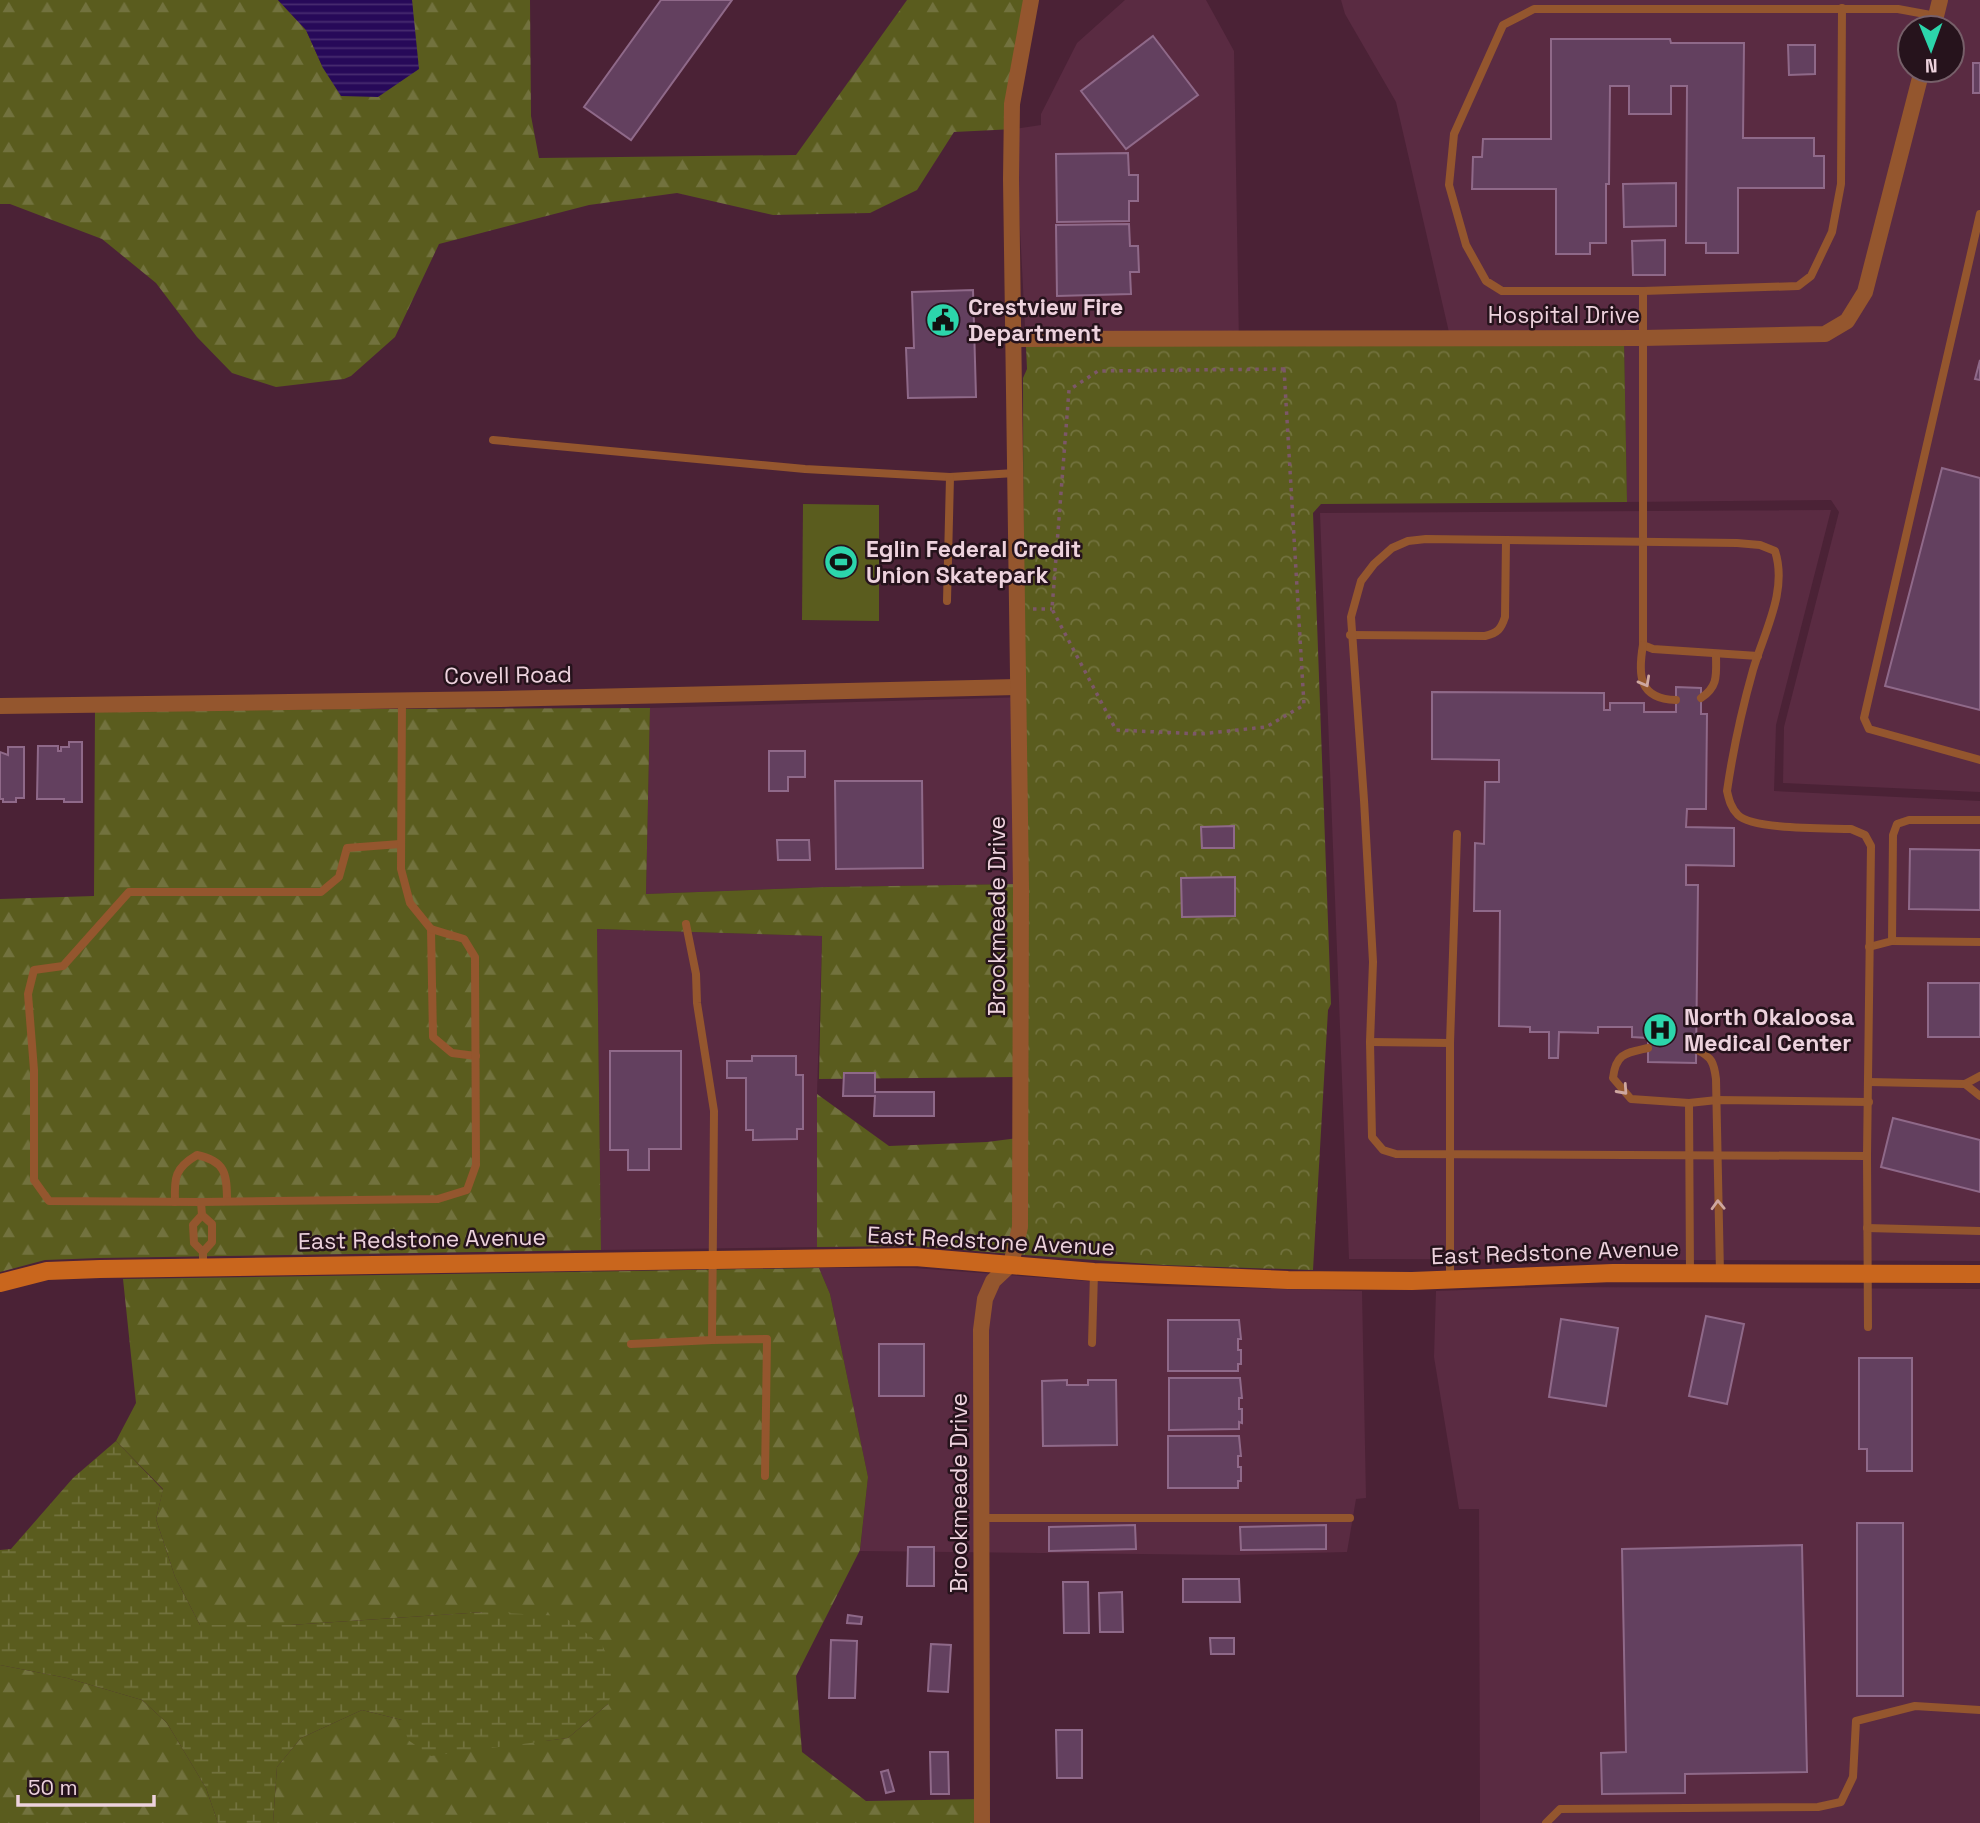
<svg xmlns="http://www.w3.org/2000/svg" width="1980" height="1823" viewBox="0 0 1980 1823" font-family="'Space Grotesk',sans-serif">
<defs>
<pattern id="forest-firs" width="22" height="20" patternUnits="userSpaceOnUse" patternTransform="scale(1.75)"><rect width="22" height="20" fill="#5a5c1e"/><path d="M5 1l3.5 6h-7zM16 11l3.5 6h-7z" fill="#72723e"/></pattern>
<pattern id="wetland-marsh" width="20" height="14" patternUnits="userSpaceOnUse" patternTransform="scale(1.75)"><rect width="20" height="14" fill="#5a5c1e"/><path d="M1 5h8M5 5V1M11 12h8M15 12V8" fill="none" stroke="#72723e"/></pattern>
<pattern id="park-crowns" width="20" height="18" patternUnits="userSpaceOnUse" patternTransform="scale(1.75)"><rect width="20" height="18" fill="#5a5c1e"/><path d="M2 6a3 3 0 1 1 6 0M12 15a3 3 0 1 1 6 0" fill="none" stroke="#72723e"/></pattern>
<pattern id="water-rules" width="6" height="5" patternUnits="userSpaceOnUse" patternTransform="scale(1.75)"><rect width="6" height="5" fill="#270959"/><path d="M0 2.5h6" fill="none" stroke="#472c70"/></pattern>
</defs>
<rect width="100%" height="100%" fill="#4b2236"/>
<g fill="#5a2b42" fill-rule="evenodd">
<polygon points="1125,0 1206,0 1234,51 1239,344 1026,347 1015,129 1041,125 1041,114 1077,43"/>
<path d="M1341,0H1980V792L1783,783L1784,727L1839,512L1831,500L1627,502L1624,338L1451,341L1396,102L1345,14ZM1910,28H1952V70H1910Z"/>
<polygon points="1831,510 1776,725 1774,791 1980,801 1980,1261 1349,1259 1320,513"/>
<polygon points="1024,697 1024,884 827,887 646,894 650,708"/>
<polygon points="597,929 822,936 817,1094 817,1247 601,1250"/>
<polygon points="819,1268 914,1268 1153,1286 1362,1291 1366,1498 1356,1499 1347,1552 1238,1555 860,1551 868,1477 830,1294"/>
<polygon points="1549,1287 1980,1289 1980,1823 1480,1823 1479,1509 1459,1509 1434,1357 1436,1291"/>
</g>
<polygon fill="#5a5c1e" points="803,504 879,505 879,621 802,620"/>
<g fill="url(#forest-firs)">
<polygon points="0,0 278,0 306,30 323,68 413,21 412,0 530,0 531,116 539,158 796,155 907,0 1025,0 1015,129 954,132 917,190 870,213 773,215 677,193 589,205 439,244 395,337 351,376 344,379 276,387 232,373 197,337 156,283 102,239 10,204 0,204"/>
<polygon points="650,708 646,894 827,887 1024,884 1025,1077 819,1079 822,936 597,929 601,1250 100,1258 45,1260 0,1272 0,899 94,896 95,710"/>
<polygon points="817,1094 889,1146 987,1142 1025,1137 1025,1255 915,1246 817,1247"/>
<polygon points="819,1268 830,1294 868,1477 860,1550 796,1676 802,1752 866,1801 982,1799 982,1823 273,1823 277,1767 301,1738 362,1710 402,1720 544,1741 568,1738 608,1704 484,1612 290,1625 200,1625 175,1577 156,1519 163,1489 116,1441 136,1403 123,1279"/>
<polygon points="0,1665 67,1678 142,1700 167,1723 206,1788 218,1823 0,1823"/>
</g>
<polygon fill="url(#wetland-marsh)" points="116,1441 163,1490 156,1519 175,1577 200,1625 290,1625 484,1612 563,1616 602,1645 617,1676 608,1704 568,1738 431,1756 408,1740 402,1720 362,1710 301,1738 277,1767 273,1823 218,1823 206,1788 167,1723 142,1700 67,1678 0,1665 0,1550 11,1549 73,1478"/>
<polygon fill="url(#park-crowns)" points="1624,338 1627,502 1321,504 1313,513 1331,1004 1328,1010 1313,1270 1163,1265 1025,1255 1023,378 1027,369 1026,347"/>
<polygon fill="url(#water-rules)" points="278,0 412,0 419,69 378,97 341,96 323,68 306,30"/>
<g fill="#63405f" stroke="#8f6989" stroke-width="2">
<polygon points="661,0 732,0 631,140 584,107"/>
<polygon points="1153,36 1198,95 1126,149 1081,91"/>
<polygon points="1551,39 1670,39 1671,43 1744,43 1743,138 1814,138 1814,156 1824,156 1824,188 1738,188 1738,253 1706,253 1706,243 1686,243 1687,86 1671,86 1671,114 1629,114 1629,86 1610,86 1609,184 1606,184 1606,243 1590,243 1590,254 1556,254 1556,189 1472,189 1473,157 1482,157 1483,139 1551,139"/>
<polygon points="1788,45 1815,45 1815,74 1789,75"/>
<rect x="1973" y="63" width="7" height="30"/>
<polygon points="1128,153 1129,175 1138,175 1138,201 1129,201 1129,221 1057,222 1056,154"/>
<polygon points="1676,183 1676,226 1624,227 1623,184"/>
<polygon points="1129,224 1130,246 1138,246 1139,272 1130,272 1131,294 1057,296 1056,225"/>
<polygon points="1665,240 1665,275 1633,275 1632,241"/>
<polygon points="973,290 976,397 908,398 906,348 914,348 912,292"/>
<polygon points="1980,360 1980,380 1975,379"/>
<polygon points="1942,468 1980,478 1980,710 1885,686"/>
<polygon points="1676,687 1701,688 1701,714 1707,714 1706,809 1687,809 1686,827 1734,828 1734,866 1686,865 1686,885 1698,885 1696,1063 1648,1062 1648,1038 1632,1037 1632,1027 1598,1027 1598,1033 1559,1032 1558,1058 1549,1058 1549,1032 1530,1032 1530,1027 1499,1026 1500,911 1474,911 1475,843 1484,844 1485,782 1499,782 1499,760 1432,759 1432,692 1604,693 1604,710 1610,710 1610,703 1644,703 1644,712 1676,712"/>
<polygon points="69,742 82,742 82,802 64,802 64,799 37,799 38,746 58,746 58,751 61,751 61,747 69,747"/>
<polygon points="8,747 24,747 24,798 16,798 16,802 3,802 3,799 0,799 0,752 8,755"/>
<polygon points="769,751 805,751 805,777 788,777 788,791 769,791"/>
<polygon points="835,781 922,781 923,868 836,869"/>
<polygon points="1234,826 1234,848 1202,848 1201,827"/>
<polygon points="777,840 809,840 810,860 778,860"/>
<polygon points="1910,849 1980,850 1980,910 1909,909"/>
<polygon points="1235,877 1235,916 1182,917 1181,878"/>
<rect x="1928" y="983" width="52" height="54"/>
<polygon points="610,1051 681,1051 681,1149 649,1149 649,1170 628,1170 628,1150 610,1150"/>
<polygon points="752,1056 796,1056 796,1075 803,1075 803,1129 797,1129 797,1139 753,1140 753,1130 746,1130 746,1078 727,1078 727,1061 752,1061"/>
<polygon points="844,1073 875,1073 875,1092 934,1092 934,1116 874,1116 875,1096 843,1096"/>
<polygon points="1893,1118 1980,1140 1980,1192 1881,1167"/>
<polygon points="1706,1316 1744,1324 1727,1404 1689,1396"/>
<polygon points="1561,1319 1618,1328 1606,1406 1549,1397"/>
<polygon points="1168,1320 1239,1320 1241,1339 1238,1339 1238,1350 1241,1350 1241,1364 1238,1364 1238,1371 1168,1371"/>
<rect x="879" y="1344" width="45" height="52"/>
<polygon points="1859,1358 1912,1358 1912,1471 1867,1471 1867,1449 1859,1449"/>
<polygon points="1169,1378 1240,1378 1242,1398 1239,1398 1239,1409 1242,1409 1242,1423 1239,1422 1239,1429 1169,1430"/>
<polygon points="1067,1380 1067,1385 1088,1385 1088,1380 1116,1380 1117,1445 1043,1446 1042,1381"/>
<polygon points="1168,1436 1239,1436 1241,1456 1238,1456 1238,1467 1241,1467 1241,1481 1238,1481 1238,1488 1168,1488"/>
<rect x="1857" y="1523" width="46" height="173"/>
<polygon points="1135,1525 1136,1549 1049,1551 1049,1527"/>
<polygon points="1326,1525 1326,1549 1241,1550 1240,1527"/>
<polygon points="1802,1545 1807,1772 1685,1774 1685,1793 1602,1794 1601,1753 1626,1752 1622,1549"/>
<polygon points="908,1547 934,1547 934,1586 907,1586"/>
<polygon points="1183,1579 1239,1579 1240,1602 1183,1602"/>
<polygon points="1063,1582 1088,1582 1089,1633 1064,1633"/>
<polygon points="1122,1592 1123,1632 1100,1632 1099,1593"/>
<polygon points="848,1615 862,1617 861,1624 847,1623"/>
<polygon points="1210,1638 1234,1638 1234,1654 1211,1654"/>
<polygon points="831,1640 857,1641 855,1698 829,1698"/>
<polygon points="931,1644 951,1645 948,1692 928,1691"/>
<polygon points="1056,1730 1082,1730 1082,1778 1057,1778"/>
<polygon points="930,1752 948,1752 949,1794 931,1794"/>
<polygon points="888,1770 894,1791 886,1793 881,1772"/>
</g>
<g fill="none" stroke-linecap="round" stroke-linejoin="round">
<g stroke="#7c5768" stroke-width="3.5" stroke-dasharray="3.5 5" stroke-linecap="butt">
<polygon points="1284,369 1304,705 1266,727 1200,734 1116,730 1052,609 1069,390 1098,371"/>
<polyline points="1033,609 1052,609"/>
</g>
<g stroke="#94562e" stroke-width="8">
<polyline points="1842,8 1841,184 1832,232 1811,276 1798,286 1643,291 1502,291 1486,281 1466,245 1449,185 1454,134 1503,25 1534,9 1898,9 1936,16"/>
<polyline points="1980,214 1864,718 1869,729 1980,760"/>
<polyline points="1643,291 1643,645 1653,649 1758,656"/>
<polyline points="493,440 805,469 950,477 1015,473"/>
<polyline points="947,601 950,477"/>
<path d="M1350,635L1485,636C1498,633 1501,629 1505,617L1506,540"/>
<path d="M1643,645C1638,674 1638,699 1676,700"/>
<path d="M1701,698C1719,686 1716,674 1716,654"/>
<polyline points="431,929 433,1037 452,1053 476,1056"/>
<polyline points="1892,941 1980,942"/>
<polyline points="1869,947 1892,941 1893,835 1897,824 1909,820 1980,820"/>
<polyline points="1370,1042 1450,1043"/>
<path d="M1648,1048C1626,1053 1616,1053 1613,1078L1631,1099L1689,1103L1717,1100L1869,1102"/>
<path d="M1697,1050C1712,1057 1714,1063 1716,1079L1720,1273"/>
<polyline points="1869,1082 1965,1084 1980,1076"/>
<polyline points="1965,1084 1980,1096"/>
<polyline points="1689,1103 1690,1273"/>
<path d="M1867,1156L1396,1154L1383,1150L1372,1137L1370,1042L1373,962L1364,800L1351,617L1361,581L1374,564L1392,548L1408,541L1426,539L1737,543L1760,545L1775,551C1788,591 1764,632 1753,670C1742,709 1733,750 1727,791C1729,800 1731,808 1738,815C1753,830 1828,828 1851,829L1865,835L1871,846L1867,1156L1868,1327"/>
<path d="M175,1202C174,1177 175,1168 197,1155C225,1161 227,1173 227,1201"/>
<polyline points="201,1202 49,1201 34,1180 34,1070 28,994 34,970 63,966 129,892 321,892 339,877 347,848 400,844"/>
<polyline points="202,1215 193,1225 194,1243 203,1252"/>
<polyline points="1867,1228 1980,1231"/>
<polyline points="203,1267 203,1252 212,1242 212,1224 202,1215 201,1202 438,1199 467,1190 476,1165 475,957 464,939 431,929 410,903 401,869 402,700"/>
<polyline points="1450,1280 1450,1043 1457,834"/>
<polyline points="712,1340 767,1339 765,1476"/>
<polyline points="1092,1343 1094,1273"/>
<polyline points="631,1344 712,1340 714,1111 697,1003 696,974 686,924"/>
<polyline points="982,1518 1350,1518"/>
<polyline points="1546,1823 1560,1809 1818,1807 1841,1802 1853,1777 1856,1721 1915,1706 1980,1710"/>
</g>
<g stroke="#94562e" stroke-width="16">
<polyline points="1933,28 1940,0"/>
<polyline points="1013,339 1643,338 1825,334 1847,321 1865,292 1922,70"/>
<polyline points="0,706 501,699 1017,687"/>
<polyline points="982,1823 981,1330 985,1299 993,1281 1011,1264 1020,1227 1021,888 1011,179 1012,104 1031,0"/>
</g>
<polyline stroke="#c9661d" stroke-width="18" points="0,1283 47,1271 100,1269 915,1257 1094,1272 1288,1280 1412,1281 1613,1273 1980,1274"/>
</g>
<defs><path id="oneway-chevron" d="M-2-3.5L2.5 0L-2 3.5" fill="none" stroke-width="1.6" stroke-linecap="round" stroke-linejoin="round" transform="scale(1.75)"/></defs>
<g stroke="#cea7a0">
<use href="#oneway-chevron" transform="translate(1645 682) rotate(61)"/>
<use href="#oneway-chevron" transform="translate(1623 1090) rotate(48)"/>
<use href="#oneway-chevron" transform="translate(1718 1205) rotate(-92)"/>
</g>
<defs>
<g id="civic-disc" transform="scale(1.75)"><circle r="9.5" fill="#2cd5ab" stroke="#26131c"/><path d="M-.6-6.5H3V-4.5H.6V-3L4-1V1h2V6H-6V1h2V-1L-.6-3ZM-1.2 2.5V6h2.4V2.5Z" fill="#111"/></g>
<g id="stadium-disc" transform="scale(1.75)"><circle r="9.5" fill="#2cd5ab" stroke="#26131c"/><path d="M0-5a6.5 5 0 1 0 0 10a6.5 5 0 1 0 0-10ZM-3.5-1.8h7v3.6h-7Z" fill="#111"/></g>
<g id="hospital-disc" transform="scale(1.75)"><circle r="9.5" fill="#2cd5ab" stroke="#26131c"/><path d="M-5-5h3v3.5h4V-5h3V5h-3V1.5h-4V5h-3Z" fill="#111"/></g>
</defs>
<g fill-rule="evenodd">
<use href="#civic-disc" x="943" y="320"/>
<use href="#stadium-disc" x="841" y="562"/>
<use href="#hospital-disc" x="1660" y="1030"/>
</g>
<g text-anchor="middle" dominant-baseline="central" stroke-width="5" stroke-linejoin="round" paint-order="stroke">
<g font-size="23" font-weight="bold" fill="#edd2dd" stroke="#26131c" text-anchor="start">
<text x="968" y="307">Crestview Fire<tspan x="968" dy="26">Department</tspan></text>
<text x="866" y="549">Eglin Federal Credit<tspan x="866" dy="26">Union Skatepark</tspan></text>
<text x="1684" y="1017">North Okaloosa<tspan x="1684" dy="26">Medical Center</tspan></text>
</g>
<g font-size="23" fill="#edd2dd" stroke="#26131c">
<text x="1564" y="315">Hospital Drive</text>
<text transform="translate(508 675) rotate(-1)">Covell Road</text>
<text transform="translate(997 916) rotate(-90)">Brookmeade Drive</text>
<text transform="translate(422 1239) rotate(-1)">East Redstone Avenue</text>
<text transform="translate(991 1241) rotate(3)">East Redstone Avenue</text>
<text transform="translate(1555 1252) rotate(-2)">East Redstone Avenue</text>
<text transform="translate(959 1493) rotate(-90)">Brookmeade Drive</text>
</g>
</g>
<g transform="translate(1931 49) rotate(179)"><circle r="33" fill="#26131c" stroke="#765f69" stroke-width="2"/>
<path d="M0-5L12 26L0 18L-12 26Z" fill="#2cd5ab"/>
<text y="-10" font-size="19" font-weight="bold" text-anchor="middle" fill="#edd2dd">N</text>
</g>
<path d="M18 1795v10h136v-10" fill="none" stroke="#edd2dd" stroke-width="3.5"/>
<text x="28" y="1795" font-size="21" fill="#edd2dd" stroke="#26131c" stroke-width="5" paint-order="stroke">50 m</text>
</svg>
